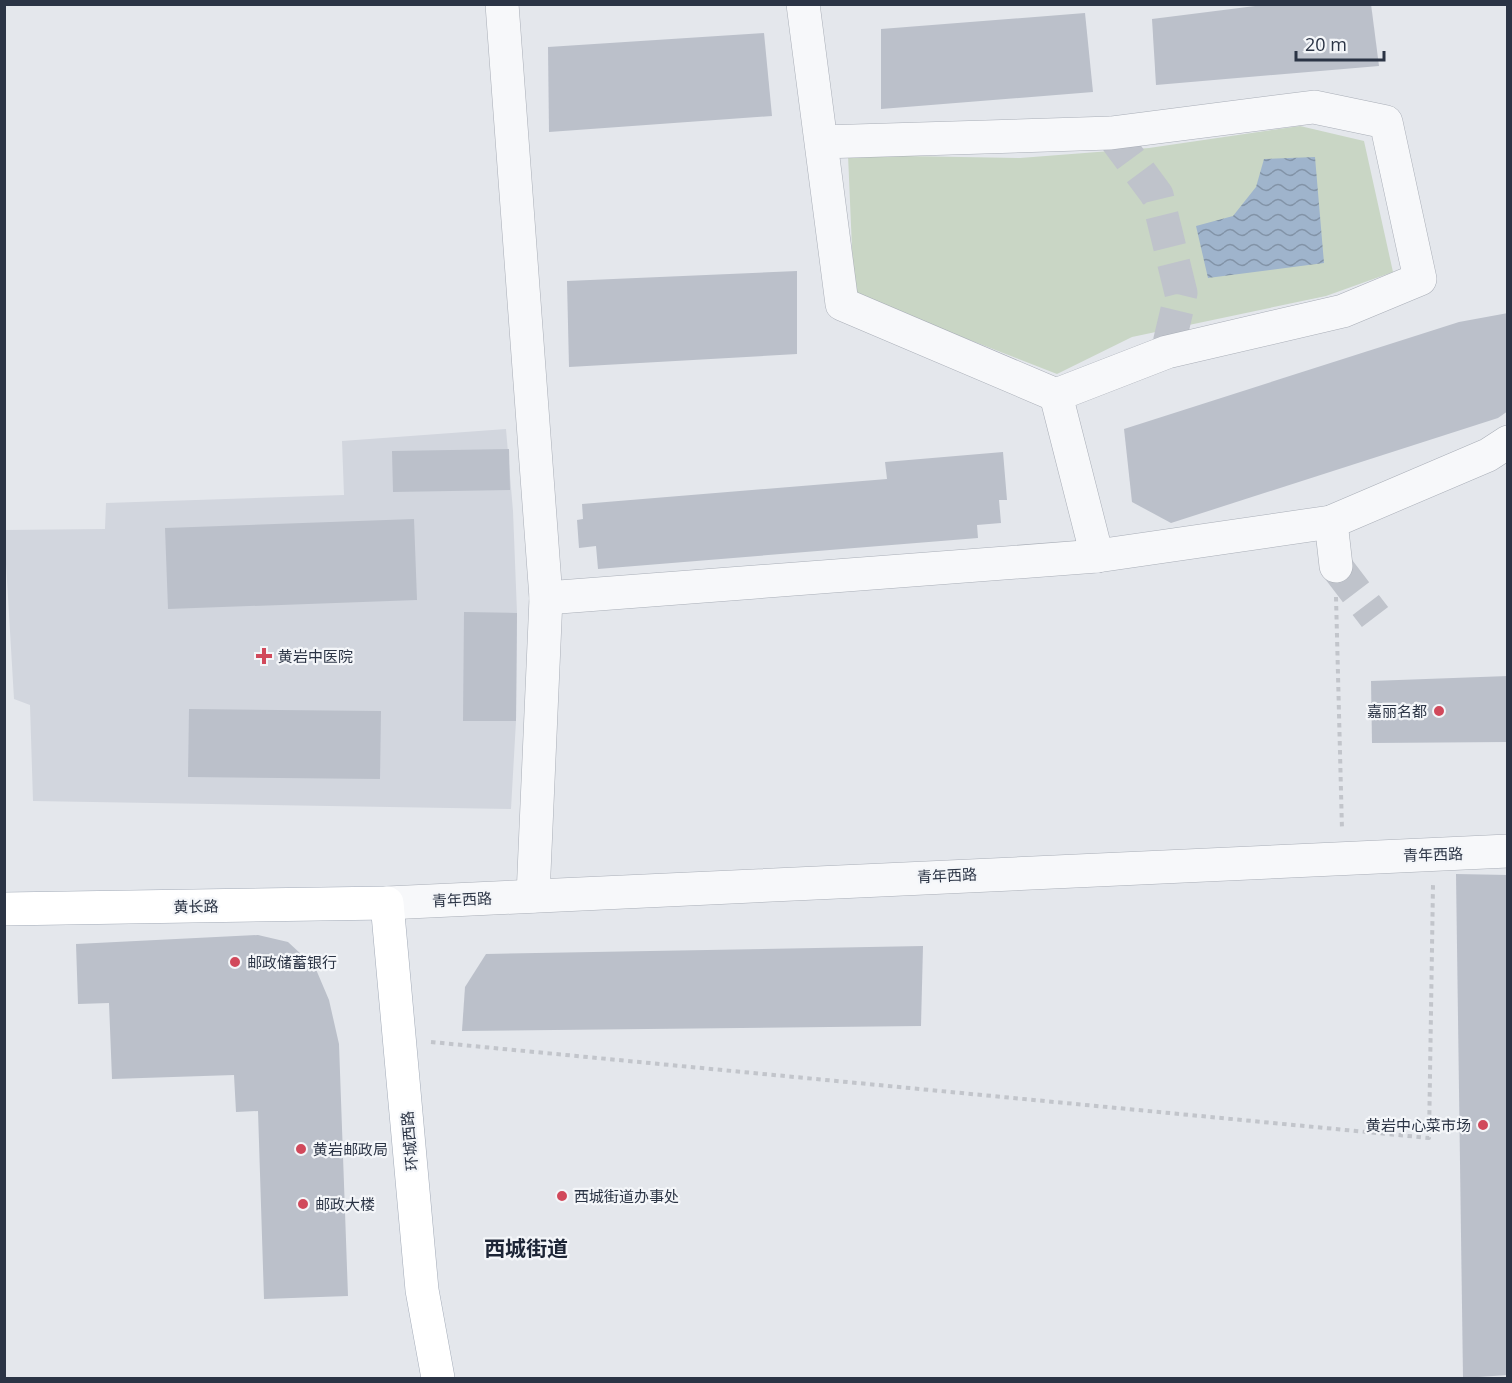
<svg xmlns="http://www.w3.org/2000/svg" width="1512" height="1383" viewBox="0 0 1512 1383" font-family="'Open Sans','Noto Sans SC',sans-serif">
<defs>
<pattern id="water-waves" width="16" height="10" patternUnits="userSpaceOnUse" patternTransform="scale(1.5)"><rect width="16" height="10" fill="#9fb4cc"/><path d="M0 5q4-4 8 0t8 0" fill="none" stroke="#8293a7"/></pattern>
</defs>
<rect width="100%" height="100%" fill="#e4e7ec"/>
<polygon fill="#d2d6de" points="506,429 513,511 517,613 516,721 511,809 33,801 30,705 14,699 4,530 105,529 106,503 344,495 342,441"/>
<polygon fill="#c9d6c5" points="1300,126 1364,141 1393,272 1326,296 1132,337 1057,374 854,295 848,155 1020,158 1149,148"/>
<polygon fill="url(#water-waves)" points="1315,157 1324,263 1208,278 1196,226 1233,216 1256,187 1264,159"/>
<g fill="#bbc0ca">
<polygon points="1271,4 1371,4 1379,66 1156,85 1152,19"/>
<polygon points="1085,13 1093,92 881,109 881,29"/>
<polygon points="764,33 772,116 549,132 548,47"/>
<polygon points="797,271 797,354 569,367 567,281"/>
<polygon points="1508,313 1508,411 1498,418 1171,523 1132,502 1124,429 1459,322"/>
<polygon points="509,449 510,490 393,492 392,451"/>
<polygon points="1003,452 1007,500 999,500 1001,523 977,525 978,538 598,569 596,546 579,548 577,520 583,519 582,504 887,479 885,462"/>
<polygon points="414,519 417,600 168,609 165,528"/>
<polygon points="464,612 517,613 516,721 463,721"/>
<polygon points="1508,676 1508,742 1372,743 1371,681"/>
<polygon points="189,709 381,711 380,779 188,777"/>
<polygon points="1456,874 1508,875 1508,1375 1463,1378"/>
<polygon points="258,935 288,942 315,967 329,1000 339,1044 348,1296 264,1299 258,1111 236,1112 234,1075 112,1079 109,1003 78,1004 76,944"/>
<polygon points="923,946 921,1026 462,1031 465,987 486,954"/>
</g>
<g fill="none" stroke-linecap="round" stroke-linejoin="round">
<g stroke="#bfc3cb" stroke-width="33" stroke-dasharray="33 16" stroke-linecap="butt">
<polyline points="1111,133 1157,195 1181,293 1167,352"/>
<polyline points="1336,566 1375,617"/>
</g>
<g stroke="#a9aeb7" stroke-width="34">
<g id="minor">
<polyline points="502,4 546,598 533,896"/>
<polyline points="803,4 842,304 1056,395 1167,352 1343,311 1420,279 1386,122 1314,107 1111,133 821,142"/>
<polyline points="1056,395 1097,556"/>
<polyline points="1331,522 1336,566"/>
<polyline points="546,598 1097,556 1331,522 1488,455 1508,442"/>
<polyline points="387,903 1508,851"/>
</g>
</g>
<g stroke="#a3abb8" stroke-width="34">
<polyline id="major" points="4,909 387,903 422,1290 438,1378"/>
</g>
<g stroke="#c2c5cb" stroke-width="4" stroke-dasharray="4.5 4.5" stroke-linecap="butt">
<polyline points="1336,597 1342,830"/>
<polyline points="431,1042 1429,1138 1433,885"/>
</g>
<use href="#minor" stroke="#f7f8fa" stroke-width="33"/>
<use href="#major" stroke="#fff" stroke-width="33"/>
</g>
<g fill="#d1495b" stroke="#f4f6f9" stroke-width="2">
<path d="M261 647h6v6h6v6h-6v6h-6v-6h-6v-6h6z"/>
<circle cx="1439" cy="711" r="6"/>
<circle cx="235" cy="962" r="6"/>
<circle cx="1483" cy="1125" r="6"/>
<circle cx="301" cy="1149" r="6"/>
<circle cx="562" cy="1196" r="6"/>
<circle cx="303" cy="1204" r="6"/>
</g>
<g text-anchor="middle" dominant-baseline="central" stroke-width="4.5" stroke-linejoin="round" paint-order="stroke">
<g font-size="15" fill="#2b3445" stroke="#f4f6f9" text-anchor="start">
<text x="278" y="656">黄岩中医院</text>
<text x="1427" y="711" text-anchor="end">嘉丽名都</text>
<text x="247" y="962">邮政储蓄银行</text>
<text x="1471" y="1125" text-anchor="end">黄岩中心菜市场</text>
<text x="313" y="1149">黄岩邮政局</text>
<text x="574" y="1196">西城街道办事处</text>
<text x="315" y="1204">邮政大楼</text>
</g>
<g font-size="15" fill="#2b3445" stroke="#f4f6f9">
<text transform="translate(1433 854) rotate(-2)">青年西路</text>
<text transform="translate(947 875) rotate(-3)">青年西路</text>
<text transform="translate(462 899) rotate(-3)">青年西路</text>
<text transform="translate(196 906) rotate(-1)">黄长路</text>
<text transform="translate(409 1141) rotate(-95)">环城西路</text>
</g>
<g font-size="21" font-weight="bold" fill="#1d2536" stroke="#f4f6f9">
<text x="526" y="1248">西城街道</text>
</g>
</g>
<rect width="1512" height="1383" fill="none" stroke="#2b3445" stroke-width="12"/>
<path d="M1296 51v9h88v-9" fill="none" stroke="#2b3445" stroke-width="3"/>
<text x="1305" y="51" font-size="18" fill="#2b3445" stroke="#f4f6f9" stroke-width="4.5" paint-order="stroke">20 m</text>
</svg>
